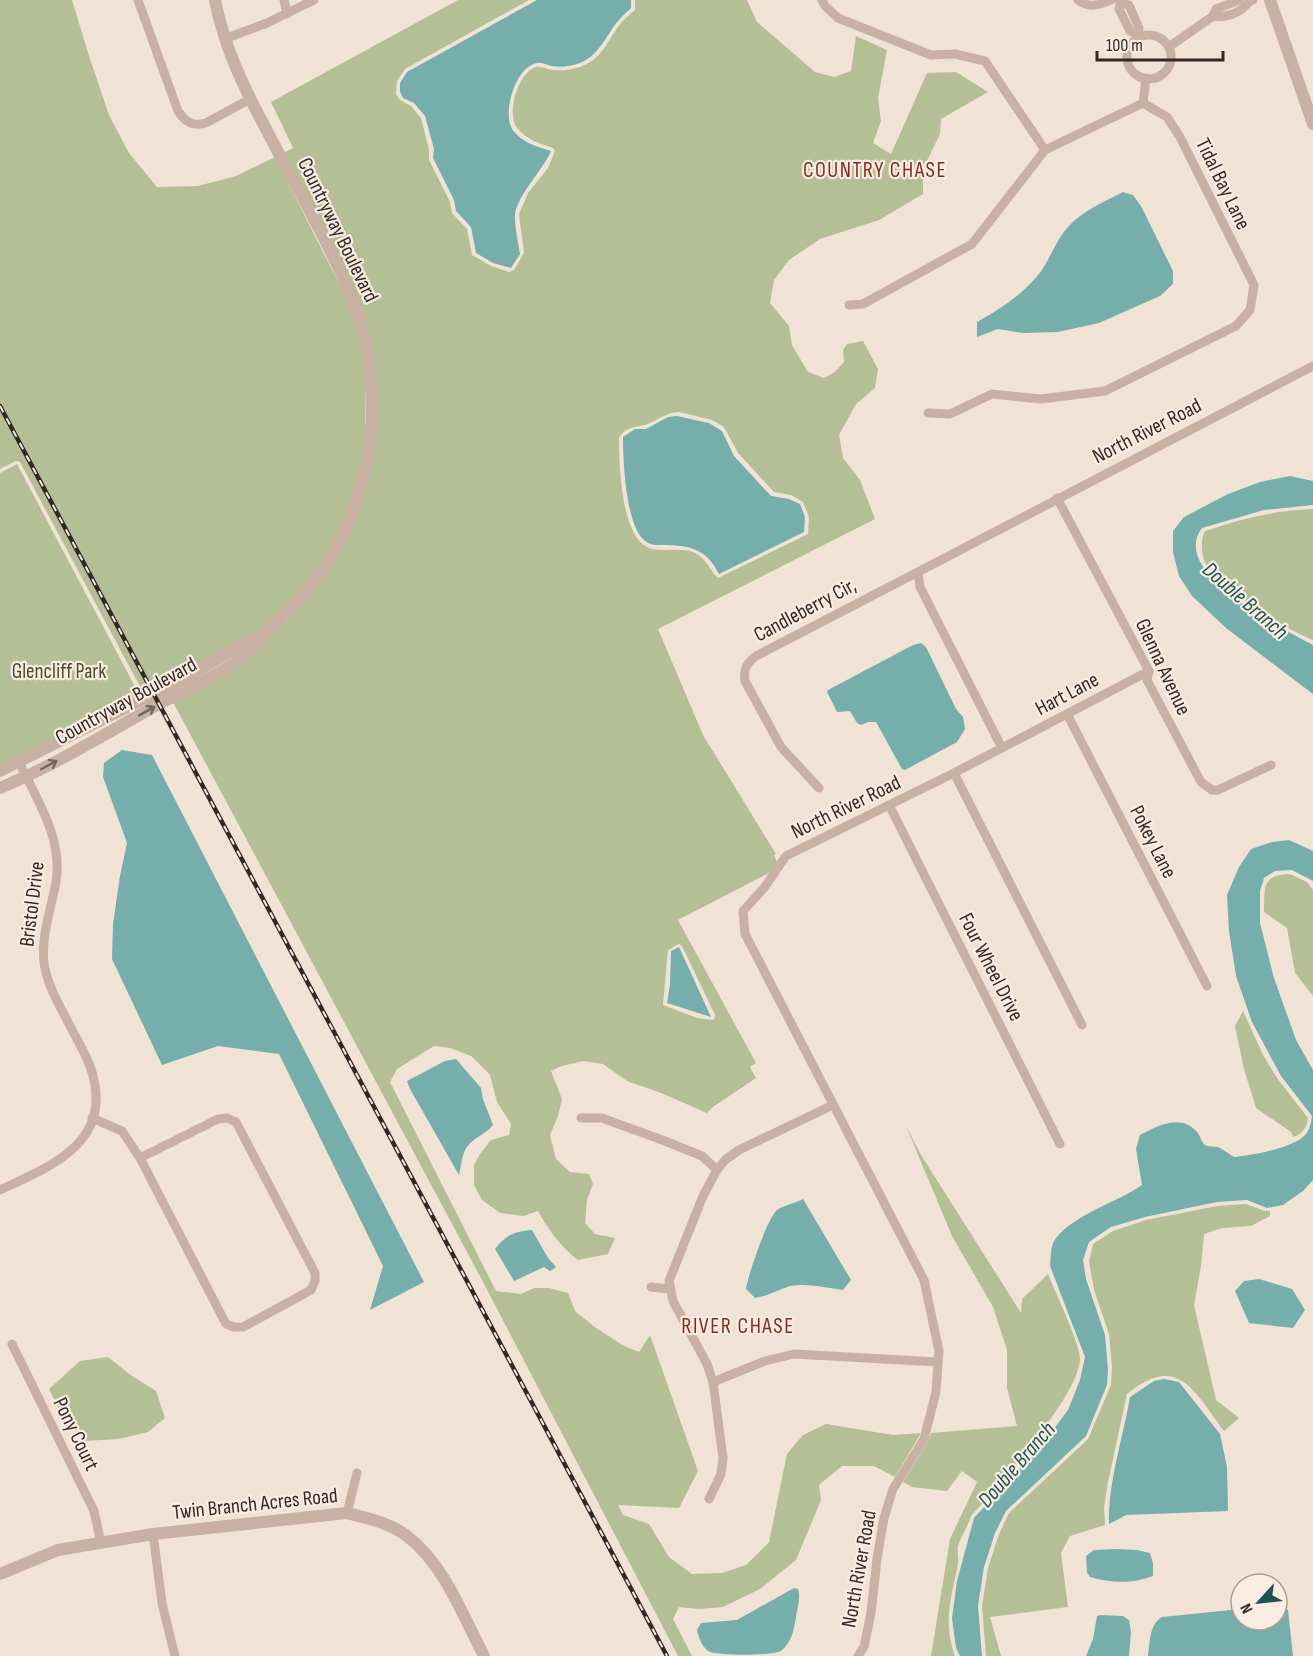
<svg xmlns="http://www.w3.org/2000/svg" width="1313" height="1656" viewBox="0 0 1313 1656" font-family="'Sofia Sans Condensed',sans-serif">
<rect width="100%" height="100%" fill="#f1e2d6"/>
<g fill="#b5bf96" fill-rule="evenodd">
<polygon points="0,0 72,0 89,56 109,115 129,153 157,187 198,186 236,176 275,157 346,297 360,339 366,381 365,447 350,509 327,556 299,595 262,630 144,694 20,462 16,461 0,469"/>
<path d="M458,0H529L405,69L397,81L396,94L400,100L411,106L421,118L429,150V160L450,202L452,213L467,229L472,255L491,266L509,272L514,270L524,253L519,214L528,193L548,168L555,151L553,148C539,143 527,140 517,128C506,114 518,72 536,67C542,66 548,70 554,70C566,71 579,69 590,62C604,54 611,35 621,23C625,18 630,14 635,10V0H747L757,22L815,72L834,77L851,71L856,36L887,50L878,98L881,121L873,143L891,154L927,73L956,72L988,92L941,119L940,134L923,169V194L879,220L820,239L789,260L774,280L770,303L789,326L792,345L808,372L824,378L835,372L844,362L843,350L847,344L863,341L878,369L875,388L856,404L839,435L843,458L860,480L875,519L658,629L703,735L776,854L774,855L777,862L769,873L678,920L756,1063L750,1067L756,1078L713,1107L707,1113L661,1093L627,1081L603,1064L583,1061L562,1066L551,1071L562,1099L558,1116L550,1135L556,1159L570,1172L589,1174L593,1184L587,1200L585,1223L595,1234L615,1238L608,1254L578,1260C560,1246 549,1231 538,1211L523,1216L500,1213L482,1200L474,1185V1165L480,1154L491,1140L509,1135L511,1124L497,1102L490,1075L471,1056L450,1048L434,1046L397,1069L390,1082L496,1291L521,1294L534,1288H549L568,1293L575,1311L596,1328L624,1346L639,1352L650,1335L698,1471L679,1508L618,1505L623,1515L649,1524L669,1557L692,1574L722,1573L746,1565L769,1542L787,1454L803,1435L826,1424L893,1435L921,1433L895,1477L874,1466H842L819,1485L821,1500L796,1560L760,1589L723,1607L699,1609L679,1607L673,1619L692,1656H678L482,1280L174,704L171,703L265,639L289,619L346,538L359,511L370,471L373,357L283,153L293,148L271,102ZM679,412L712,420L724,427L738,453L774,492L791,495L803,502L809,517L808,534L718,578C709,570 706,557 693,552C679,547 658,553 647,547C621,534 619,464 619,438C627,425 636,428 648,424C659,419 666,413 679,412ZM679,944L682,946L715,1015L714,1020L697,1018L663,1005L668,950Z"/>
<polygon points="17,464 140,696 0,766 0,473"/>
<path d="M1313,509V640C1281,627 1227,594 1207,566C1201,557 1200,540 1205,531C1240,519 1276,510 1313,509Z"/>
<path d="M1290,874L1307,882L1313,890V996L1295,973L1287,928L1264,912C1265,887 1261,875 1290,874Z"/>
<path d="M1243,1011L1263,1055L1277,1078L1308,1118C1307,1127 1303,1134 1293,1137L1291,1132L1256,1108L1244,1069L1235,1026Z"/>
<path d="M906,1126L921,1155L1021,1313L1022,1299L1048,1274C1055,1292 1081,1345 1080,1360C1077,1398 998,1486 971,1516C968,1527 961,1536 958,1546C957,1552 959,1559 958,1565C951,1597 943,1623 955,1656H931L950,1539L977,1482L962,1471L947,1491L912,1487L903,1482L928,1441L931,1433L1017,1426L1007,1388V1350L993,1307L952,1236Z"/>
<path d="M1246,1204L1265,1211H1270V1216L1251,1226L1222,1228L1204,1234L1201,1266L1194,1305L1216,1400L1239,1418L1224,1431C1194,1391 1178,1352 1127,1394L1108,1482L1104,1507L1105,1525L1070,1536L1061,1553L1068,1607L990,1617L1001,1656H986L982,1606L988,1568L999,1534L1009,1513L1088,1439L1111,1385L1112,1368L1109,1334L1094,1290L1089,1261L1093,1244L1113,1231L1146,1220L1217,1206Z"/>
<polygon points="108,1357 132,1376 156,1391 165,1418 148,1432 119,1439 84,1441 65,1420 49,1389 80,1361"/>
</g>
<g fill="#75aeab">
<path d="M537,0H631V8C627,12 622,16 618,21C608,33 600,52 586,60C576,66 562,68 551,66C547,65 542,62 538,63C516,65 502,112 512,129C522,143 536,146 551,151C543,170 515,198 515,216C515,229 518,242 520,254L511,268L493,263L476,253L471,227L456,211L454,200L433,158L434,149L425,116L414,103L403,98L400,92V83L407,72Z"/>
<path d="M1123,192L1133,195L1141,206L1173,271V284L1160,296L1099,323L1058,332L1023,333L998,329L977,337V322C1001,309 1026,292 1042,270C1051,256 1057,239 1068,227C1082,211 1104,202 1123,192Z"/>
<path d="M677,416L709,423L722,431L734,456L771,496L789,499L800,504L805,517L804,532L719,574C706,548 689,545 661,545C654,545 650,545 644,540C626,525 623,461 623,437L635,429H646L668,417Z"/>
<path d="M1290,476L1313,481V505L1264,510L1202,528C1168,573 1283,629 1313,645V694L1226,628L1192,596L1179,576L1173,552V531L1184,517L1228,494L1260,482Z"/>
<polygon points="921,643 926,647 956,709 963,717 965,729 957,742 905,770 902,769 876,722 868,722 861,725 857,723 850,711 837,712 827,692 828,690 913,645"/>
<polygon points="122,750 152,755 424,1282 370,1310 383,1266 279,1054 218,1046 162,1065 112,959 113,924 120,876 127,843 103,777 104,763"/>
<path d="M1289,840L1313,851V881L1292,870L1275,871L1264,878L1260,891V923L1274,978L1296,1040L1313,1070V1180L1303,1191L1283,1205L1267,1208L1247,1200L1217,1202L1145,1217L1111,1227L1089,1242L1083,1260L1086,1279L1105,1335L1108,1369L1107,1385L1086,1436L1006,1511L995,1533L984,1567L978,1606L982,1656H960L956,1648L952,1618L957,1581L974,1518L1045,1441L1068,1410L1080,1380L1085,1357L1050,1266C1051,1256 1050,1246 1056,1238C1075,1214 1116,1203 1142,1185L1136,1149L1140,1135C1157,1126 1181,1113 1197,1132C1200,1135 1201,1141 1204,1144C1209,1148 1213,1146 1218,1147C1223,1149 1229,1154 1234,1157C1251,1155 1289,1149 1303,1137C1309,1132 1311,1124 1312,1116L1281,1076L1252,1022L1236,976L1229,931L1227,895L1239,867L1251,849L1272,842Z"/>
<polygon points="679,947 711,1017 667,1003 670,985 671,951"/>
<path d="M456,1059L481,1088L483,1099L493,1125C485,1135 474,1137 467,1147C462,1153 461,1167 459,1175L410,1089L407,1081L445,1061Z"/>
<path d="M803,1199L851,1280L843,1290C827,1288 803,1282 787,1287C776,1291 767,1296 755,1298L746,1289C748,1275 767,1219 777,1210C784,1205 796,1203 803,1199Z"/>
<path d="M532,1230L548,1258L556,1267L550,1271L544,1267L514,1281L495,1249C506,1235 515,1231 532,1230Z"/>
<polygon points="1259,1279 1292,1289 1305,1310 1293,1328 1249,1323 1235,1291 1244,1281"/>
<path d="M1164,1379L1179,1382L1220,1434L1227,1467L1228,1511L1126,1515L1109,1524C1108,1481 1123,1439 1130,1397L1154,1381Z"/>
<path d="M1117,1549L1137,1550L1150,1553L1153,1563V1576C1133,1584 1110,1583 1090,1577L1087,1572L1086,1556L1094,1550Z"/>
<path d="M794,1588L798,1589C801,1598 797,1607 796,1617C794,1629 792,1642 781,1651C770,1656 718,1656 708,1651C701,1645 699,1638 697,1630L701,1623L737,1620Z"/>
<path d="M1277,1605H1282L1288,1610L1293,1656H1148C1150,1642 1149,1625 1162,1617L1241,1609V1620H1277Z"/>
<polygon points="1101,1615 1123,1616 1129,1620 1131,1632 1129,1656 1086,1656 1093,1639 1097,1616"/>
</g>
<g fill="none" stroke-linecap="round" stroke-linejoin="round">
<g stroke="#c8b0a2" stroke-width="9">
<path d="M138,0L178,111C185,122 193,127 206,123L250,99"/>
<polyline points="284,0 287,14"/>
<polyline points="822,0 825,6 838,18 931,55 955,54 985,61 1045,150"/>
<path d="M1078,0C1090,9 1098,5 1111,0"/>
<polyline points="1119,0 1121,3 1129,5 1139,28 1137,34 1139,37"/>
<polyline points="1121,3 1119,9 1130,31 1137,34"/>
<path d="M1213,16C1221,18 1234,15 1242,9C1247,5 1247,2 1253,0"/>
<circle cx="1149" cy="57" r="22"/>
<polyline points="224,39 267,23 314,0"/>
<polyline points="1169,47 1213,16 1216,9 1239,0"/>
<polyline points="1143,103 1146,78"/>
<polyline points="849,305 863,304 972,244 1045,150 1143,103 1167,117 1180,137 1254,285 1250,310 1236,326 1105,391 1041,399 992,394 950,414 928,413"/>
<polyline points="1057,498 1149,671 1147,680 1201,782 1212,790 1218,790 1271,765"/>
<polyline points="1067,714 1207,986"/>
<polyline points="1002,748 920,587 918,572 1313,366"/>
<polyline points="954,773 1082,1025"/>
<path d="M819,788L781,747L745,681C743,669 747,663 756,656L918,572"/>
<polyline points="889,805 1060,1144"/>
<polyline points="92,1118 122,1131 140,1158 226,1324 234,1327 243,1327 311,1290 315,1281 315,1273 236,1122 227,1118 218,1119 140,1158"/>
<polyline points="581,1118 602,1118 665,1141 702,1156 717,1170"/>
<path d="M0,1190C49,1167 111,1144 93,1076C89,1058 78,1042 70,1026C60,1006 47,985 44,963C41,936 51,909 56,882C63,838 37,800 19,762"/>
<polyline points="651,1287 669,1289"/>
<polyline points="12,1344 94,1511 101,1543"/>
<polyline points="713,1382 765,1361 794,1354 938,1362"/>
<polyline points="709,1499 721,1474 723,1458 713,1382 707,1364 673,1301 669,1281 703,1196 717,1170 725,1160 739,1150 833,1105"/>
<polyline points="347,1513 357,1473"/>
<polyline points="153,1534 162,1603 175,1656"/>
<polyline points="858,1656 864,1647 871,1613 877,1559 884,1518 893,1489 924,1439 936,1392 939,1351 924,1280 745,934 743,911 764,888 786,856 954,773 1149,671"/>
</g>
<g stroke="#c8b0a2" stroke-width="12">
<polyline points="1270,0 1313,124"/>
<polyline points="0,771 189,676 248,641 262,636"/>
<path d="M0,788C55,765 105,734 157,705C189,688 225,673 253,649C258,645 260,638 265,633C290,610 314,587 331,557C377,478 386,378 350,294C326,236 293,182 265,127C243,86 224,46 215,0"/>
<path d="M0,1574L58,1550L153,1534L347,1513C367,1518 390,1523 407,1536C444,1564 463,1616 484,1656"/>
</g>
<g stroke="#332825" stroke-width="4.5">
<polyline id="rail" points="0,406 667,1656"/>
</g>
<use href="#rail" stroke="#f9ece2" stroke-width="2" stroke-dasharray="7" stroke-linecap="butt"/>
</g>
<defs><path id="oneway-shaft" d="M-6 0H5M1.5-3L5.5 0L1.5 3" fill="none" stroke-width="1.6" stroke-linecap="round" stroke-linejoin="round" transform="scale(1.5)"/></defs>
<g stroke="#76655d">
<use href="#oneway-shaft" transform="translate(147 711) rotate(-29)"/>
<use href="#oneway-shaft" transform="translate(49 765) rotate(-28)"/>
</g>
<g text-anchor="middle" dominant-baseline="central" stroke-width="4.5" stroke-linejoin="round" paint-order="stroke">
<g font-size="21" fill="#332825" stroke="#f9ece2">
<text transform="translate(1223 184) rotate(64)">Tidal Bay Lane</text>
<text transform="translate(338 230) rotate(64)">Countryway Boulevard</text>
<text transform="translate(1147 431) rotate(-27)">North River Road</text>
<text transform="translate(805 610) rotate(-28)">Candleberry Cir,</text>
<text transform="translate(1163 667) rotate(65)">Glenna Avenue</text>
<text transform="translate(1067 694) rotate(-28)">Hart Lane</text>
<text transform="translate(126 701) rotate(-29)">Countryway Boulevard</text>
<text transform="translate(846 807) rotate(-26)">North River Road</text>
<text transform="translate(1153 842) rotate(63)">Pokey Lane</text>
<text transform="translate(32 904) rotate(-83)">Bristol Drive</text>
<text transform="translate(991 967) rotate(63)">Four Wheel Drive</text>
<text transform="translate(76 1434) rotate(64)">Pony Court</text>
<text transform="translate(255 1504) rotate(-6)">Twin Branch Acres Road</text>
<text transform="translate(859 1569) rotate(-80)">North River Road</text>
</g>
<g font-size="21" fill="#465128" stroke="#f9ece2">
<text x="59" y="671">Glencliff Park</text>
</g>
<g font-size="22" letter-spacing="1.5" fill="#832c1d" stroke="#f9ece2">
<text x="875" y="170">COUNTRY CHASE</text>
<text x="738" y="1326">RIVER CHASE</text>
</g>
<g font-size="22" font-style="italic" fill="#1a5553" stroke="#f9ece2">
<text transform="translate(1245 601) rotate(41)">Double Branch</text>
<text transform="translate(1017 1465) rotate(-49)">Double Branch</text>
</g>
</g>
<g transform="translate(1259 1602) rotate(243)"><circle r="28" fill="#f9ece2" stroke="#aa9e96" stroke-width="1.5"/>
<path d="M0-4.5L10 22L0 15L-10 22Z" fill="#1a5553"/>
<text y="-9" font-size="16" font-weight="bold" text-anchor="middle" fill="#332825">N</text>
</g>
<path d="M1097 51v9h126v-9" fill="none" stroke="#332825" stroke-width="3"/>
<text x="1106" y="51" font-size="18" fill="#332825" stroke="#f9ece2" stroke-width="4.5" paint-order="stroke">100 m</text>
</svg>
